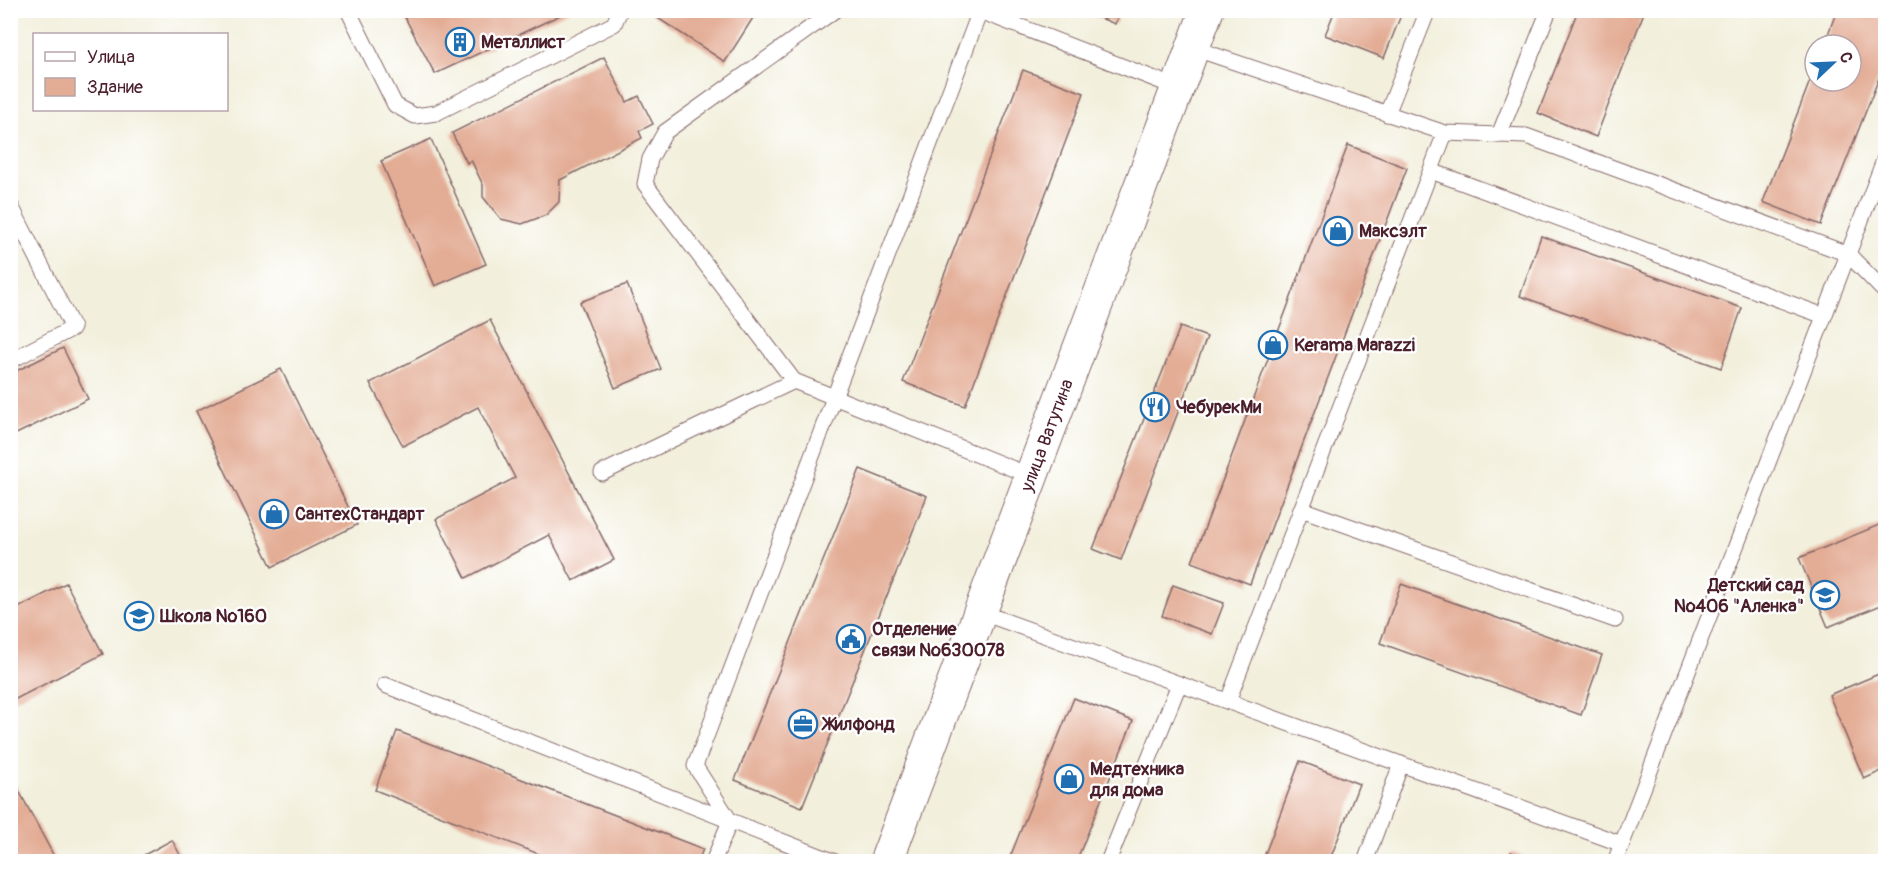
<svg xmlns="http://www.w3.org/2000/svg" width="1896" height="872" viewBox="0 0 1896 872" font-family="Pangolin,sans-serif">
<rect width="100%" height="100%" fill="#fff"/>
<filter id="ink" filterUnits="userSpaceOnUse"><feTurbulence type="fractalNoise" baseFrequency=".0167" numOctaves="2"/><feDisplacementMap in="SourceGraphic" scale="12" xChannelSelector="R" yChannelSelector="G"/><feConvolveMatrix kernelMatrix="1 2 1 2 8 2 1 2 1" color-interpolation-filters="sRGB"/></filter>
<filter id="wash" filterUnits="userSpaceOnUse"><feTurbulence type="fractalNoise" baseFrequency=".008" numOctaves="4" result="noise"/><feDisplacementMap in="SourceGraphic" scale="24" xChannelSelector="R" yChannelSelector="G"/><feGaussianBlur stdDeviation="1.35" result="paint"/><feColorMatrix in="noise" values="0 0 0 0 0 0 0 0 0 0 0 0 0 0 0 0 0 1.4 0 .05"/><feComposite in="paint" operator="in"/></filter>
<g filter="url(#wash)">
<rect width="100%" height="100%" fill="#f2efdc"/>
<g id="blocks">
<g fill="#e3ac94">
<polygon points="401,10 571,10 435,74"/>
<polygon points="652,10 758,10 725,62 650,13"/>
<polygon points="1081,10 1121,10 1115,24"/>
<polygon points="1335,10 1403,10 1384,58 1325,35"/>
<polygon points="1578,10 1645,10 1596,137 1538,113"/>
<polygon points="1837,10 1886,10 1886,60 1821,225 1763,202 1815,68 1815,81 1851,81 1851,45 1824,45"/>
<polygon points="604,57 627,102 639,96 653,124 639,131 642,138 560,180 559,202 546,215 522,224 501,219 483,197 483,185 471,160 467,163 452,133"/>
<polygon points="1023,70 1084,93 965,406 903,382"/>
<polygon points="431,139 486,264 435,286 381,161"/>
<polygon points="1348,145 1407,168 1250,584 1192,562"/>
<polygon points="1541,236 1742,308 1721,368 1520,296"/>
<polygon points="627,284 661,369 615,388 580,302"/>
<polygon points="490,320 614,560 573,581 549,535 466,578 436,519 515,478 478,407 403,446 370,383"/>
<polygon points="1180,327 1207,337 1121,560 1093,549"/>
<polygon points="63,348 88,399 10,437 10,374"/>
<polygon points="281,369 357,525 272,567 196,411"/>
<polygon points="860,469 927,496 802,807 735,780"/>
<polygon points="1886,522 1886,603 1828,627 1799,558"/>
<polygon points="66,583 103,654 10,702 10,612"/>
<polygon points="1401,584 1602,655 1581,715 1380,643"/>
<polygon points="1173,585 1224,603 1212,634 1162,616"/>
<polygon points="1886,671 1886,769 1864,779 1829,695"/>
<polygon points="1074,698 1133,721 1076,862 1008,862"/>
<polygon points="397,731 703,849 698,862 559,862 375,790"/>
<polygon points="1300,761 1359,784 1329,862 1262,862"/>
<polygon points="10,774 57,862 10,862"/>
<polygon points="172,840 184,862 131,862"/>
<polygon points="1511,852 1536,861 1536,862 1507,862"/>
</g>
</g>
</g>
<g filter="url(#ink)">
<use href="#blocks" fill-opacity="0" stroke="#856869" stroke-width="1.5"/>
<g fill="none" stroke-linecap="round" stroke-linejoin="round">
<g stroke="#856869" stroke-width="17">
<g id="service">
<polyline points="348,10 395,105 415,116 436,113 614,24 620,10"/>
<polyline points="1193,48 1445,133 1526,136 1848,254 1886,293"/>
<polyline points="1387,114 1428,10"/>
<polyline points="1499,135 1549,10"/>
<polyline points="1431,171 1824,316"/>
<polyline points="10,204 73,328 10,361"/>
<polyline points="794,381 645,184 650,159 665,132 835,10"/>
<polyline points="602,473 794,381 1031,476"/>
<polyline points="1301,509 1615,620"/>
<polyline points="980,612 1622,844"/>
<polyline points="385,685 835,862"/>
<polyline points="1228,701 1445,133"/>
<polyline points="730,821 695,766 980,11 1178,88"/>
<polyline points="713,862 730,821"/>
<polyline points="1108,862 1179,684"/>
<polyline points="1365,862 1401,764"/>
<polyline points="1615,862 1886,155"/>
</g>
</g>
<g stroke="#856869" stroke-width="35">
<g id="primary">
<path id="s1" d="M886,862L1207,10"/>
</g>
</g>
<use href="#service" stroke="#fff" stroke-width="15"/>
<use href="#primary" stroke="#fff" stroke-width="33"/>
</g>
</g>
<defs>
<g id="building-ring" transform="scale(1.5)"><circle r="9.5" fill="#fff" stroke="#1f6fb2" stroke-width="1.5"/><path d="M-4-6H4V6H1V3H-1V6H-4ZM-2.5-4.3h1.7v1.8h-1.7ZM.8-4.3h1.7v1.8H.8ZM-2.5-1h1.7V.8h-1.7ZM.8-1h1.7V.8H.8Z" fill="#1f6fb2"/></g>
<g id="shop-ring" transform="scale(1.5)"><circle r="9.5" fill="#fff" stroke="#1f6fb2" stroke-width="1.5"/><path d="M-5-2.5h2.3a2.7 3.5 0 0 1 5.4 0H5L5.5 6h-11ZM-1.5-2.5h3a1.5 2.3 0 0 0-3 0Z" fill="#1f6fb2"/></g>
<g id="restaurant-ring" transform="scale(1.5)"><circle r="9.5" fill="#fff" stroke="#1f6fb2" stroke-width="1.5"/><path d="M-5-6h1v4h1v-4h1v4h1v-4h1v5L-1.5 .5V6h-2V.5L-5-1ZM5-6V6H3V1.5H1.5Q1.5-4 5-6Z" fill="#1f6fb2"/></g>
<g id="school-ring" transform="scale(1.5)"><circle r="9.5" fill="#fff" stroke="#1f6fb2" stroke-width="1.5"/><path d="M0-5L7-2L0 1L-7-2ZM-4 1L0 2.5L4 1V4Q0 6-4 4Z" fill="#1f6fb2"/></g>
<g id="civic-ring" transform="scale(1.5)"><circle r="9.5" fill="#fff" stroke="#1f6fb2" stroke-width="1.5"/><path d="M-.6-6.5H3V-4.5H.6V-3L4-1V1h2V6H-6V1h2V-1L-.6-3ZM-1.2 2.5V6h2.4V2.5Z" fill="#1f6fb2"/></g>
<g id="office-ring" transform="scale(1.5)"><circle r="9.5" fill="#fff" stroke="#1f6fb2" stroke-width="1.5"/><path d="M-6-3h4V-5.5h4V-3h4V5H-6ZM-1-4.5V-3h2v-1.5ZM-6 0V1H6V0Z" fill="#1f6fb2"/></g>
</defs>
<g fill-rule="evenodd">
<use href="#building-ring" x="460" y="42"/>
<use href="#shop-ring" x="1338" y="231"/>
<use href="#shop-ring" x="1273" y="345"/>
<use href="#restaurant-ring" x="1155" y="407"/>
<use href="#shop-ring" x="274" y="514"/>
<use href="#school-ring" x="1825" y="595"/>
<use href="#school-ring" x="139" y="616"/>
<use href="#civic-ring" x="851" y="639"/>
<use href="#office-ring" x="803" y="724"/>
<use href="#shop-ring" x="1069" y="779"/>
</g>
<g text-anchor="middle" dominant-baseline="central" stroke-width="4.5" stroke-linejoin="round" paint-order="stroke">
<g font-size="18" font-weight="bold" fill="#4a1f2b" stroke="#fff" text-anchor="start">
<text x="481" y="42">Металлист</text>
<text x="1359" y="231">Максэлт</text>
<text x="1294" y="345">Kerama Marazzi</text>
<text x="1176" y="407">ЧебурекМи</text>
<text x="295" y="514">СантехСтандарт</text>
<text x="1804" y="585" text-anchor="end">Детский сад<tspan x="1804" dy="21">№406 "Аленка"</tspan></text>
<text x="160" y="616">Школа №160</text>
<text x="872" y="629">Отделение<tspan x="872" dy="21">связи №630078</tspan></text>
<text x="824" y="724">Жилфонд</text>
<text x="1090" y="769">Медтехника<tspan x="1090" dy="21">для дома</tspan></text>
</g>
<g font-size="18" fill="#4a1f2b" stroke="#fff">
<text stroke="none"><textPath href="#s1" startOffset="456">улица Ватутина</textPath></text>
</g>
</g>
<rect width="1896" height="872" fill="none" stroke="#fff" stroke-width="36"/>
<rect x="33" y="33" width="195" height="78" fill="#ffffff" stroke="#b7a5aa" stroke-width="1.5"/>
<rect x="45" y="52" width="30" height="9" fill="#ffffff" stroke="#b7a5aa" stroke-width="1.5"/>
<text x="87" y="63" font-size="18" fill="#4a1f2b">Улица</text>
<rect x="45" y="78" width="30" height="18" fill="#e3ac94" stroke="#b7a5aa" stroke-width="1.5"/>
<text x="87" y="93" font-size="18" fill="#4a1f2b">Здание</text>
<g transform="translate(1833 63) rotate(67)"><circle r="28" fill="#ffffff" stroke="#b7a5aa" stroke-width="1.5"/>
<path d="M0-4.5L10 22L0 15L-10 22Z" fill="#1f6fb2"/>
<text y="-9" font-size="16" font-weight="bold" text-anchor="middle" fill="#4a1f2b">С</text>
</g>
</svg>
